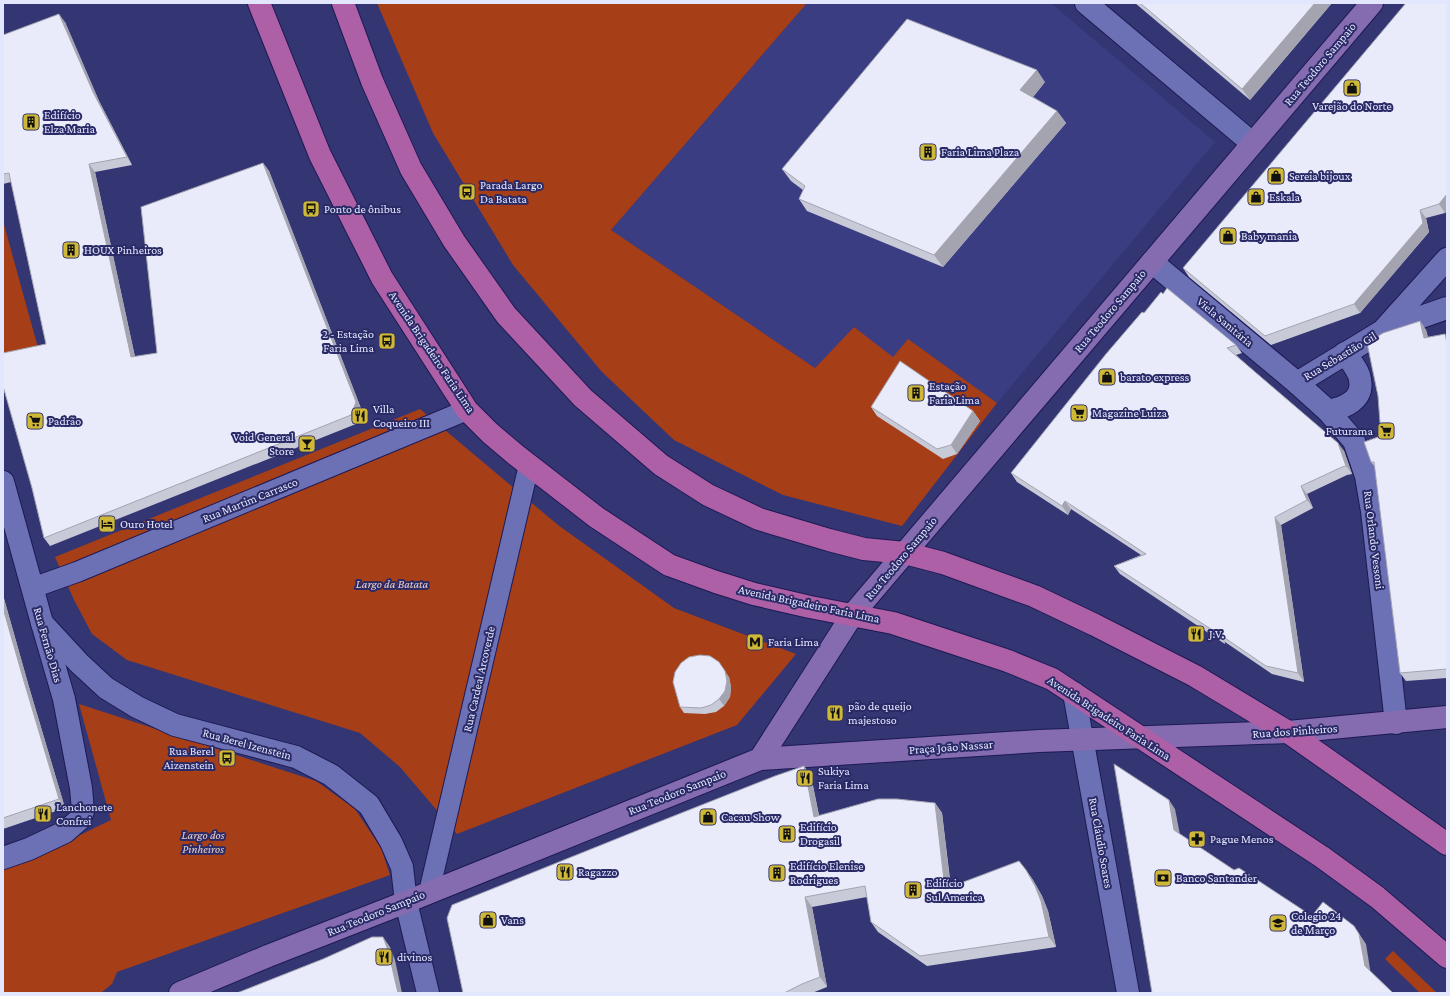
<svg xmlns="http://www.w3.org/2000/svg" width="1450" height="996" viewBox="0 0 1450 996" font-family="'Crimson Pro',serif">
<rect width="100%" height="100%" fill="#343573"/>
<polygon fill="#3b3d82" points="807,3 1051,3 1215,142 997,403 908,339 893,358 854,327 815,368 611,230"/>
<g fill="#a63e18">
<polygon points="377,3 807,3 611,230 815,368 854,327 893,357 908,339 997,403 902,526 783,495 674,440 602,372 513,265 433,133"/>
<polygon points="3,221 40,355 3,362"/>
<polygon points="420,409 558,525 674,608 796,654 737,725 457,834 400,767 360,733 127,660 92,634 74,600 55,557"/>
<polygon points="79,704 316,781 355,809 381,848 390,875 117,972 112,984 102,992 3,993 3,869 41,854 111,820"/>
<polygon points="1393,951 1437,993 1420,993 1385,959"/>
</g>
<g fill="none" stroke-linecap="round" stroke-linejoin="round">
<g stroke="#1d1a55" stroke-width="22">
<g id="pedestrian">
<polyline points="32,588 77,572 467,410"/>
<polyline points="429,892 529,465"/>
</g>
</g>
<g stroke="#1d1a55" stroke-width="24">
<g id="minor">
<polyline points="1086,3 1252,143"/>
<polyline points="1152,262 1297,383 1328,411 1354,441 1366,476 1372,511 1396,723"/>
<polyline points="1385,328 1447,259"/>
<polyline points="1297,383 1384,330 1447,308"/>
<path d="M1328,411C1344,408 1364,400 1360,380C1359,370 1350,361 1345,353"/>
<polyline points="1074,693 1128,993"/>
<polyline points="3,858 29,849 65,832 80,819 83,811 81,788 64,699 42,623"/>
</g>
</g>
<g stroke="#1d1a55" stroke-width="24">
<polyline id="tertiary" points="3,482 42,623 79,663 106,688 137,707 175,725 296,757 331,775 369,805 391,842 402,867 406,902 428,993"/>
</g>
<g stroke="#1d1a55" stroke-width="24">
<g id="secondary">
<polyline points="760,759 1039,741 1288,732 1447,717"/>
<polyline points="180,993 268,956 406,902 760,759 853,614 1372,3"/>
</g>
</g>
<g stroke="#1d1a55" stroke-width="24">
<g id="trunk">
<polyline points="259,3 320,155 382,278 467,410 490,433 516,455 596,517 669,565 716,582 754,594 810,607 893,623 1008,661 1052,679 1322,857 1377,897 1447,957"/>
<polyline points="343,3 372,81 411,169 454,241 506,315 519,329 583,398 661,465 708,495 759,519 829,540 864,549 905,553 943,563 1034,596 1095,625 1195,676 1288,732 1447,844"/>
</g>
</g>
<use href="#pedestrian" stroke="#6c71b5" stroke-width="20"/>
<use href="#minor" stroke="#6c71b5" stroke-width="22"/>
<use href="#tertiary" stroke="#6c71b5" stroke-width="22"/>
<use href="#secondary" stroke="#856bb0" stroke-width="22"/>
<use href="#trunk" stroke="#ae60a6" stroke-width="22"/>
</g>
<g fill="#c8cad8">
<polygon points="1135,3 1332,3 1250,100"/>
<polygon points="1447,3 1447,210 1445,213 1426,218 1429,232 1360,313 1271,345 1189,277 1183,268"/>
<polygon points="65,22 99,101 132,165 95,172 135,357 157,353 263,163 269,171 362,411 356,424 50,546 44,538 46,344 11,182 3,184 3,35"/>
<polygon points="1045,82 1033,97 1057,111 1066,123 943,267 807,211 799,199 803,190 791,181 782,169"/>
<polygon points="1144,313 1236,345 1242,353 1236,355 1344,451 1352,474 1347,475 1307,494 1313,508 1281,525 1304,682 1272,674 1225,642 1225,644 1120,574 1114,566 1141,555 1071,509 1068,515 1017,482 1011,473"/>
<polygon points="1420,321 1426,330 1428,337 1447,336 1447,678 1406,681 1400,673 1375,467 1371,462"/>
<polygon points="871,407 973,411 980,421 957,454 943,459 877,416"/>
<polygon points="3,595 29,687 65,808 3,829"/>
<polygon points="729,677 731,687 730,697 724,706 716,712 705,714 684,713 680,707"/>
<polygon points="804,766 811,776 819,815 935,803 942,813 951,887 1026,870 1033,880 1042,896 1048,911 1056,947 927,966 878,932 871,922 867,897 812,907 827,987 812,993 463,993"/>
</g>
<g fill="#a3a4b0">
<polygon points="1315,3 1332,3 1250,100 1242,89"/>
<polygon points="59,14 65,22 99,101 132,165 127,157 93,92"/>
<polygon points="1037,70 1045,82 1029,102 1020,90"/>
<polygon points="1057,111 1066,123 943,267 934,255"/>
<polygon points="263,163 269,171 362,411 356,424 351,415"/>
<polygon points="89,164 95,172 137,366 131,357"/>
<polygon points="1447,194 1447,210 1445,213 1439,204"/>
<polygon points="1420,210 1426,218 1429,232 1360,313 1354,304"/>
<polygon points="1420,321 1426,330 1430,347 1424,338"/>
<polygon points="973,411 980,421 957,454 951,445"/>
<polygon points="1338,443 1344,451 1352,474 1346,466"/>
<polygon points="1301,486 1307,494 1313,508 1307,500"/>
<polygon points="1065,501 1071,509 1068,515 1062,506"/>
<polygon points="1275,517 1281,525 1304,682 1298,673"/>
<polygon points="3,595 29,687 65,808 59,799 23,678 3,608"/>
<polygon points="1219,634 1225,642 1225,644 1220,635"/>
<polygon points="725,671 729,677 731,687 730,697 724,706 719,699"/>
<polygon points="804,766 811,776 821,827 814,817"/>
<polygon points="1169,800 1175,809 1181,840 1174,830"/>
<polygon points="935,803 942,813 952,899 945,889"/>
<polygon points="1026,870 1033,880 1042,896 1048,911 1056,947 1049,937"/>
<polygon points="805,897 812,907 827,987 820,977"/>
<polygon points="1354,926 1366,944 1371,975 1365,966"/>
<polygon points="383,937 390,947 395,960 402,993 398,993"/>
</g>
<g fill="#e9ebfb" stroke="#a3a4b0">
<polygon points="1140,3 1315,3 1242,89"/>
<polygon points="1406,3 1447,3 1447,194 1439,204 1420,210 1423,223 1354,304 1265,336 1183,268"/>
<polygon points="59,14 93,92 127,157 89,164 131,357 157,353 141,207 263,163 356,402 351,415 44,538 32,488 3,386 3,353 46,344 9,173 3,174 3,35"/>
<polygon points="907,19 1037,70 1020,90 1057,111 934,255 799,199 805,186 782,169"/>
<polygon points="1167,288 1236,345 1227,348 1338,443 1346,466 1342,467 1301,486 1307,500 1275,517 1298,673 1266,666 1219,634 1220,635 1114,566 1146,554 1065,501 1062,506 1011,473 1106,354 1142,312 1144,313 1161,292 1163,294"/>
<polygon points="1420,321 1424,338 1445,334 1447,343 1447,669 1400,673 1374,462 1371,462 1364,442 1381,436 1378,396 1367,343 1383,333"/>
<polygon points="900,361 973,411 951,445 937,449 871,407"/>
<polygon points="3,608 23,678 59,799 3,818"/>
<polygon points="700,655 710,656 719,662 725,671 727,681 725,691 719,699 711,705 701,708 680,707 673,682 675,672 681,663 689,657"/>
<polygon points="1114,764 1169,800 1174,830 1234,870 1239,868 1312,916 1323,902 1354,926 1359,934 1365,966 1393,993 1152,993"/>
<polygon points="804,766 814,817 878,799 897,799 935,803 945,889 1019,861 1026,870 1035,886 1041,901 1049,937 920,956 871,922 865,886 805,897 820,977 802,984 784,993 463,993 447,918 452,905 651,825 775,776"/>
<polygon points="372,937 383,937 388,950 398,993 237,993 323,959"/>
</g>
<defs>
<g id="shop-square" transform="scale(0.9)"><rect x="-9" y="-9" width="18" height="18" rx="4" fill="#cfb837" stroke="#2a2a67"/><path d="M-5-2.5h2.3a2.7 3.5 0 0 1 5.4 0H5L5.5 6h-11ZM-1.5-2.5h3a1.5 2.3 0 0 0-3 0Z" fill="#111"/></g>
<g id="building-square" transform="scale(0.9)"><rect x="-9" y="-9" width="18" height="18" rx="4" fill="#cfb837" stroke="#2a2a67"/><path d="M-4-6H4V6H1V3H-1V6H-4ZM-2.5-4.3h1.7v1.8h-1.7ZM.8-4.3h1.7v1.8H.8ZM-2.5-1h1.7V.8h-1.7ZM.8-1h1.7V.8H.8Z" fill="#111"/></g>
<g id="bus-square" transform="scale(0.9)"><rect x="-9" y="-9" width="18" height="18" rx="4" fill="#cfb837" stroke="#2a2a67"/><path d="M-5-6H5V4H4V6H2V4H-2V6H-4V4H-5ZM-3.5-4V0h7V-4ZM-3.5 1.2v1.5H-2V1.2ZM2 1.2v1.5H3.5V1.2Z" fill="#111"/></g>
<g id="supermarket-square" transform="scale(0.9)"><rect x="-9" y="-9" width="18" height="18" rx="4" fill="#cfb837" stroke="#2a2a67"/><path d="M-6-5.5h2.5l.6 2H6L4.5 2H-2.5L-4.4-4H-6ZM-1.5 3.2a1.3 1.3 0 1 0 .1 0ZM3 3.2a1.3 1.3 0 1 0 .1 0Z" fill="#111"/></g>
<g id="restaurant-square" transform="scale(0.9)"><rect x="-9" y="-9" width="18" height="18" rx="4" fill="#cfb837" stroke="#2a2a67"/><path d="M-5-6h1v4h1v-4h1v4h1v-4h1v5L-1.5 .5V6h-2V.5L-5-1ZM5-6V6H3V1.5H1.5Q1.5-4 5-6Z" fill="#111"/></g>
<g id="bar-square" transform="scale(0.9)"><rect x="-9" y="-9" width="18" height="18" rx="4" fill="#cfb837" stroke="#2a2a67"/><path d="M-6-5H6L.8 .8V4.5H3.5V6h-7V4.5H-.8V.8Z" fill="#111"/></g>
<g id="hotel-square" transform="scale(0.9)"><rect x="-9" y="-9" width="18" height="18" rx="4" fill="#cfb837" stroke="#2a2a67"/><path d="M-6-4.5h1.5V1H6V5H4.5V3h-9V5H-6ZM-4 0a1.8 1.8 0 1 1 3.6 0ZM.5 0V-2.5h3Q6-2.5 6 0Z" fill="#111"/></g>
<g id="metro-square" transform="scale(0.9)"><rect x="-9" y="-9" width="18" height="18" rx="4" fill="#cfb837" stroke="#2a2a67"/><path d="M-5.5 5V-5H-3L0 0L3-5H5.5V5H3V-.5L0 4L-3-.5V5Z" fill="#111"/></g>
<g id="pharmacy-square" transform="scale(0.9)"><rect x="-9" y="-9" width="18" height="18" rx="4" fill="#cfb837" stroke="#2a2a67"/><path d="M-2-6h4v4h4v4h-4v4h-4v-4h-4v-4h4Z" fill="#111"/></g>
<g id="bank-square" transform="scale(0.9)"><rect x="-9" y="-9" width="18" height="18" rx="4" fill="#cfb837" stroke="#2a2a67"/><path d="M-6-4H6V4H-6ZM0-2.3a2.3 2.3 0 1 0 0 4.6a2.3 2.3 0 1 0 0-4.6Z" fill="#111"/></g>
<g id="school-square" transform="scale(0.9)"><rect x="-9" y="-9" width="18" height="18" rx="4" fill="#cfb837" stroke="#2a2a67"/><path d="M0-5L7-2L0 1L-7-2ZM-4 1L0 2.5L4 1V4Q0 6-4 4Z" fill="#111"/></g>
</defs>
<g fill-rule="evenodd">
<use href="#shop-square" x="1352" y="88"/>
<use href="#building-square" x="31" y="122"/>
<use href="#building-square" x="928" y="152"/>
<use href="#shop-square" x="1276" y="176"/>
<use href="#bus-square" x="467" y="192"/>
<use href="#shop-square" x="1256" y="197"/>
<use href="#bus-square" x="311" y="209"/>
<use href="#shop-square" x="1228" y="236"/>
<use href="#building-square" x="71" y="250"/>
<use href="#bus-square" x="387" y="341"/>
<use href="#shop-square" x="1107" y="377"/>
<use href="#building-square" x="916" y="393"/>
<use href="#supermarket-square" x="1079" y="413"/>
<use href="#restaurant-square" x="360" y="416"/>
<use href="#supermarket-square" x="35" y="421"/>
<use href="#supermarket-square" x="1386" y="431"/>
<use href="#bar-square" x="307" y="444"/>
<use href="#hotel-square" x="107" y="524"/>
<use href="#restaurant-square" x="1196" y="634"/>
<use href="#metro-square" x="755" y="642"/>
<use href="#restaurant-square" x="835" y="713"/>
<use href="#bus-square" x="227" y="758"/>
<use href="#restaurant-square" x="805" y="778"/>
<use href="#restaurant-square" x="43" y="814"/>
<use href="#shop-square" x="708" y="817"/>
<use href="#building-square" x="787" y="834"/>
<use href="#pharmacy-square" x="1197" y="839"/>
<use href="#restaurant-square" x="565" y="872"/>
<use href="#building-square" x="777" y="873"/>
<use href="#bank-square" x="1163" y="878"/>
<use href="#building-square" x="913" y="890"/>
<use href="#shop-square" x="488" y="920"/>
<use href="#school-square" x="1278" y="923"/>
<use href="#restaurant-square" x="384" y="957"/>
</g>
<g text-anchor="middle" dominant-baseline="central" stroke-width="4" stroke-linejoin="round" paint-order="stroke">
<g font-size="12" fill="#e3e7fe" stroke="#2a2a67">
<text transform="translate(1320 64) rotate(-50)">Rua Teodoro Sampaio</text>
<text transform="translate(1110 311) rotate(-50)">Rua Teodoro Sampaio</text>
<text transform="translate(1225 322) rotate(40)">Viela Sanitária</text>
<text transform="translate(432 352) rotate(56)">Avenida Brigadeiro Faria Lima</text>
<text transform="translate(1340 356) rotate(-31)">Rua Sebastião Gil</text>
<text transform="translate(250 500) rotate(-22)">Rua Martim Carrasco</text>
<text transform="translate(1374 540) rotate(83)">Rua Orlando Vessoni</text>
<text transform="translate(901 558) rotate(-50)">Rua Teodoro Sampaio</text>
<text transform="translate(809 604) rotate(12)">Avenida Brigadeiro Faria Lima</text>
<text transform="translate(48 645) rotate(74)">Rua Fernão Dias</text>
<text transform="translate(479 679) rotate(-77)">Rua Cardeal Arcoverde</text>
<text transform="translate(1109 718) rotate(33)">Avenida Brigadeiro Faria Lima</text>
<text transform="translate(1295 731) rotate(-4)">Rua dos Pinheiros</text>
<text transform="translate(247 744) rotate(15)">Rua Berel Izenstein</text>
<text transform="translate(951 747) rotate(-4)">Praça João Nassar</text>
<text transform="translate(677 792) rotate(-22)">Rua Teodoro Sampaio</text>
<text transform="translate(1101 843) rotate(80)">Rua Cláudio Soares</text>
<text transform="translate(376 913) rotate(-22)">Rua Teodoro Sampaio</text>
</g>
<g font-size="12" fill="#e3e7fe" stroke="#2a2a67" text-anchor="start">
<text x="1352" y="106" text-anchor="middle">Varejão do Norte</text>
<text x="44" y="115">Edifício<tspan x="44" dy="14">Elza Maria</tspan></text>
<text x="941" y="152">Faria Lima Plaza</text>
<text x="1289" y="176">Sereia bijoux</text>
<text x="480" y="185">Parada Largo<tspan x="480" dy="14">Da Batata</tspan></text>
<text x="1269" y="197">Eskala</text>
<text x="324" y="209">Ponto de ônibus</text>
<text x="1241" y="236">Baby mania</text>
<text x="84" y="250">HOUX Pinheiros</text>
<text x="374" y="334" text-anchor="end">2 - Estação<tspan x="374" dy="14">Faria Lima</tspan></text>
<text x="1120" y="377">barato express</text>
<text x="929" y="386">Estação<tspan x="929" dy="14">Faria Lima</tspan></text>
<text x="373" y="409">Villa<tspan x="373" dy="14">Coqueiro III</tspan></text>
<text x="1092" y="413">Magazine Luiza</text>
<text x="48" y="421">Padrão</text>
<text x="1373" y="431" text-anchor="end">Futurama</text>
<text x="294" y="437" text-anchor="end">Void General<tspan x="294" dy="14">Store</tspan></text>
<text x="120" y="524">Ouro Hotel</text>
<text x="1209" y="634">J.V.</text>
<text x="768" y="642">Faria Lima</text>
<text x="848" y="706">pão de queijo<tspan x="848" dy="14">majestoso</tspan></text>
<text x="214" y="751" text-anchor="end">Rua Berel<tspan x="214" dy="14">Aizenstein</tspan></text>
<text x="818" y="771">Sukiya<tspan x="818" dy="14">Faria Lima</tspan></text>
<text x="56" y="807">Lanchonete<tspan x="56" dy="14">Confrei</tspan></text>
<text x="721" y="817">Cacau Show</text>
<text x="800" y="827">Edifício<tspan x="800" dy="14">Drogasil</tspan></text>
<text x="1210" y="839">Pague Menos</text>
<text x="790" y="866">Edifício Elenise<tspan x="790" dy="14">Rodrigues</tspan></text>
<text x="578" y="872">Ragazzo</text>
<text x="1176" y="878">Banco Santander</text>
<text x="926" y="883">Edifício<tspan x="926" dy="14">Sul America</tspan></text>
<text x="1291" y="916">Colegio 24<tspan x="1291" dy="14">de Março</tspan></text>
<text x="501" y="920">Vans</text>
<text x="397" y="957">divinos</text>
</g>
<g font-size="12" font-style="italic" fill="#eccec4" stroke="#2a2a67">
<text x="392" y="584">Largo da Batata</text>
<text x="203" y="835">Largo dos<tspan x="203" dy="14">Pinheiros</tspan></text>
</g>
</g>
<rect width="1450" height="996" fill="none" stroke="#e3e7fe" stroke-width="8"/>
</svg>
